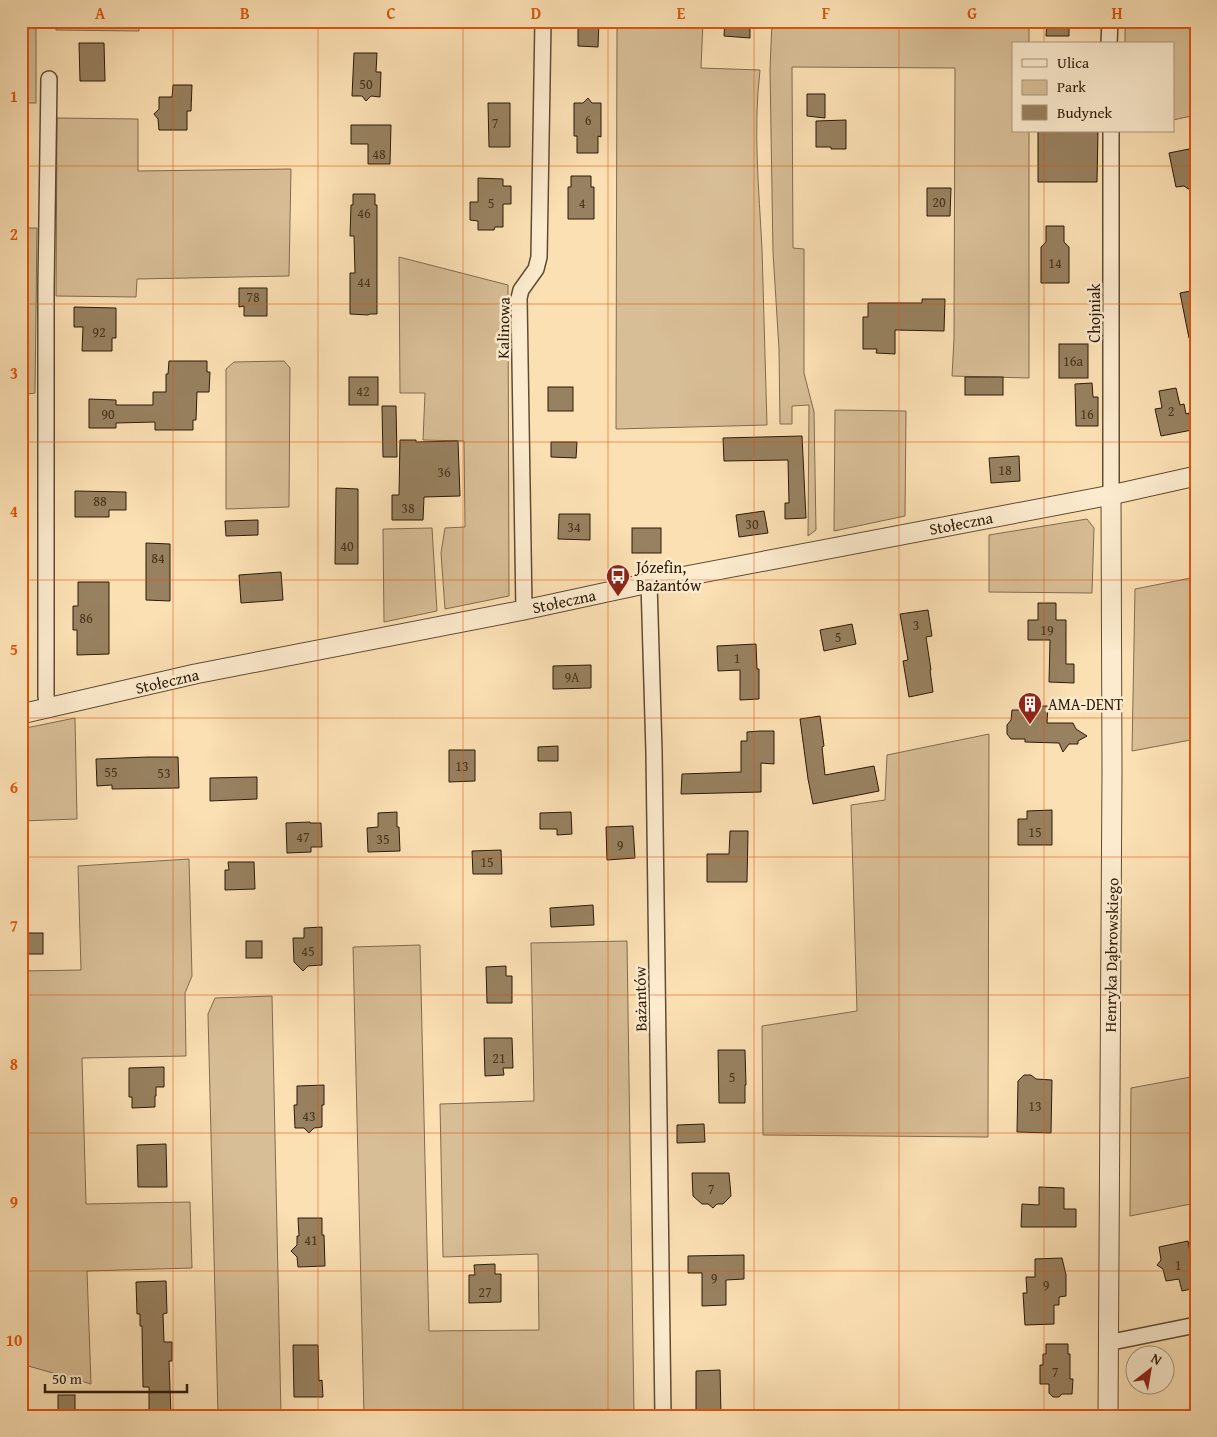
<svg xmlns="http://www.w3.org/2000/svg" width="1217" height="1437" viewBox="0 0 1217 1437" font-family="'Gentium Book Plus',serif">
<rect width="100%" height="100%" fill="#fbe0b4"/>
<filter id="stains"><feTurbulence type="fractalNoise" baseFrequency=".004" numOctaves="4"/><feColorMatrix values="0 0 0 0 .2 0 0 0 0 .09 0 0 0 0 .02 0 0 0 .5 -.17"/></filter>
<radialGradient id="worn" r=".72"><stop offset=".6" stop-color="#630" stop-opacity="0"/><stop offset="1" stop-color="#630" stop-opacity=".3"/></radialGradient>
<g fill="#d8be96" stroke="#826c4e">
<rect x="21" y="21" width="15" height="82"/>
<polygon points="56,21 139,21 139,31 56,30"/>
<path d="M617,21H703L701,68L760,70C753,130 759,190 762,249C764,308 765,366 767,425L616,429Z"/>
<polygon points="772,21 1029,21 1029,44 1013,44 1013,131 1029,131 1029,378 952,376 954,339 955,68 792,67 793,248 804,249 804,373 814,412 816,530 808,536 809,405 792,406 792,424 780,424 779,349 773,252 770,69"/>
<polygon points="1125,21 1196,21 1196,115 1173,120 1173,44 1125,44"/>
<polygon points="57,118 138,119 138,171 291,169 289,276 137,279 136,297 56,296"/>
<polygon points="21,228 37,228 35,393 21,395"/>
<polygon points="399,257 508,285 509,596 445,609 441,553 445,528 465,527 464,441 423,440 425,393 400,393"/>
<polygon points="284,361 290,368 289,507 226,509 226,369 234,362"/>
<polygon points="835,410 906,411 905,516 834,531"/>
<polygon points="1087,519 1094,528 1092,593 989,592 989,535"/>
<polygon points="432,528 437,611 384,622 383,529"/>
<polygon points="1196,577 1196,739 1132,751 1135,589"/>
<polygon points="75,718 77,819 21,821 21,729"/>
<polygon points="989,734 988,1137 763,1135 762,1026 857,1011 851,805 885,800 887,755"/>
<polygon points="189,859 192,976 185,993 186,1056 82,1058 86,1204 190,1202 192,1268 87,1271 91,1384 25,1365 21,1362 21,971 81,970 78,866"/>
<polygon points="627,941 634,1416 364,1416 353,947 420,945 429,1331 539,1330 538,1254 443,1257 440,1104 534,1101 531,943"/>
<polygon points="272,996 281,1416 218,1416 208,1014 215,998"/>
<polygon points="1196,1076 1196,1203 1130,1216 1131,1088"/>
</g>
<g fill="#988160" stroke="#2d1a06">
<polygon points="578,21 599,21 598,47 578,46"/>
<polygon points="725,21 750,21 750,38 724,36"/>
<polygon points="1047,21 1069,21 1069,36 1046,36"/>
<polygon points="79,43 104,43 105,81 80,81"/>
<polygon points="354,53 377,53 376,72 381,72 380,97 371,96 366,101 362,96 352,96"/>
<polygon points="173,85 192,85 191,111 187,111 187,130 159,130 158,119 154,114 159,109 159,97 172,97"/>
<polygon points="807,94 825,94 825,118 807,116"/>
<polygon points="588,98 592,103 601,103 601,137 598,136 598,153 577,153 577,136 574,136 574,103 583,103"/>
<polygon points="488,103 510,103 510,147 489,147"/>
<polygon points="846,120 846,149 831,149 831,147 816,147 816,121"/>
<polygon points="351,125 391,125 390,164 368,164 368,144 351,144"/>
<polygon points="1038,131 1098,131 1097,182 1038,182"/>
<polygon points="1189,149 1191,158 1196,157 1196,181 1190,190 1184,186 1176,187 1169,153"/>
<polygon points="571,176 591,176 591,187 594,187 594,219 568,219 568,187 571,187"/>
<polygon points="478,178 503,179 503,186 511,186 511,204 503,204 503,227 495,227 494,230 478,230 478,221 470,220 470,202 478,202"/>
<polygon points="927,188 951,188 950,216 927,216"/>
<polygon points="353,194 375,194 375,205 377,205 377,314 370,314 368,315 350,314 350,273 355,273 354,236 350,236 351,205 353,205"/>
<polygon points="1046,226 1064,226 1064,242 1069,247 1069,283 1041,283 1041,247 1046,242"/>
<polygon points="239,288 267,288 267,316 244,316 244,306 239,307"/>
<polygon points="1196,290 1196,338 1189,338 1180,293"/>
<polygon points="922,299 945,299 944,331 895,330 895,354 876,353 877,349 863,349 863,317 868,317 868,303 922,303"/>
<polygon points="74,307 116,308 116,338 112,338 112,351 82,351 83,327 74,327"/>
<rect x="1059" y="344" width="29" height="34"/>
<polygon points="169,361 207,361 207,372 210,372 209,392 197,392 196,420 193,420 193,430 155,430 155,422 116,423 116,428 89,428 89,399 116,400 116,405 153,405 153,392 166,392 166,374 168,374"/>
<rect x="349" y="377" width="29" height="28"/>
<rect x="965" y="377" width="38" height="18"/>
<polygon points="1092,383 1093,397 1098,397 1098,426 1076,426 1075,384"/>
<rect x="548" y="387" width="25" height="24"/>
<polygon points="1176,388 1180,405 1184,404 1186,414 1189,413 1192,430 1161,436 1155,409 1162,408 1159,391"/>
<polygon points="382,406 396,406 397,457 383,457"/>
<polygon points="802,436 806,518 785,519 785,503 789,503 788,460 724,461 723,438"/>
<polygon points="400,440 416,440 416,442 458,441 460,496 424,497 423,520 392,520 392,495 399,495"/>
<polygon points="551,442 577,442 576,458 551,457"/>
<polygon points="1019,456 1020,481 991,483 989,458"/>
<polygon points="336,488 358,489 358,564 335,564"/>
<polygon points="75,491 126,492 126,510 109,510 109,517 75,517"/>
<polygon points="764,511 768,533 739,537 736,515"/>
<polygon points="559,514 590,514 590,540 558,539"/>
<polygon points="258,520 258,535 226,536 225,521"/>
<rect x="632" y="528" width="29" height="25"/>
<polygon points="146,543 170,544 170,601 146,600"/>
<polygon points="281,572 283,600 241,603 239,575"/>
<polygon points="78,582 109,582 109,654 77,655 77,630 73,630 73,606 78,606"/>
<polygon points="1038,603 1056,603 1056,620 1066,620 1066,664 1074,664 1074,683 1049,682 1050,640 1028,640 1028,620 1038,620"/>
<polygon points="928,610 932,636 926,637 931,670 930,670 933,692 909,697 903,661 908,660 900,614"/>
<polygon points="852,624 856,644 824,651 820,630"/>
<polygon points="756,644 757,669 759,669 759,699 740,700 740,670 718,671 717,646"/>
<polygon points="591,665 591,688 553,689 553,666"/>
<polygon points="1024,706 1048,706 1047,723 1073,723 1076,729 1087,736 1078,741 1078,744 1069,744 1063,752 1059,743 1025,742 1025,739 1011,739 1007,734 1007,725 1011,720 1012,710 1022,710"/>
<polygon points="820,716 824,746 822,747 825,775 874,766 879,791 813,804 808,779 800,719"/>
<polygon points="760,731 774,731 774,764 761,763 761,792 681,794 682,774 741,772 741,741 747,741 747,732"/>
<polygon points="558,746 558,761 538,761 538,747"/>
<polygon points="449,750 475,750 475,781 449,782"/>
<polygon points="148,757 178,757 179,788 112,789 112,785 97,786 96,759"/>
<polygon points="257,777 257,799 210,801 210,778"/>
<polygon points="1052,810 1052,845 1018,845 1018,819 1027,819 1027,811"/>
<polygon points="397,812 397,827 399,827 400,851 368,852 367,828 378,827 378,813"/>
<polygon points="571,812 572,834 557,835 557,829 540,829 540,813"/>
<polygon points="310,822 310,823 321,823 322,847 311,847 311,852 287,853 286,823"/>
<polygon points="633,826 635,858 607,860 606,827"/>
<polygon points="730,831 748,831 747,882 707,882 707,854 729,854"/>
<polygon points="501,850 502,874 473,874 472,851"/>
<polygon points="228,862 254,862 255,889 225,890 225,870 229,870"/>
<polygon points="593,905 594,925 551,927 550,908"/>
<polygon points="322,927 322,965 308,966 303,971 294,962 293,938 304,938 304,928"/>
<rect x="21" y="933" width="22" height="21"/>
<rect x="246" y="941" width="16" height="17"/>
<polygon points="506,966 506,976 512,976 512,1003 487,1003 486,967"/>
<polygon points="484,1038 512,1038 513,1068 503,1068 504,1075 485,1076"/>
<polygon points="718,1050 745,1050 746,1085 745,1085 745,1103 719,1103"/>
<polygon points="164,1067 164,1087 156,1087 156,1096 155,1096 155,1107 132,1108 132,1097 129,1097 129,1068"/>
<polygon points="1024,1075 1031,1075 1036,1079 1052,1080 1051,1133 1017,1132 1018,1081"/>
<polygon points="324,1085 324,1105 322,1105 322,1127 314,1128 309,1133 304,1128 295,1128 294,1105 297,1105 297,1086"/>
<polygon points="704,1124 705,1142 677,1143 677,1125"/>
<polygon points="166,1144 167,1187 138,1187 137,1145"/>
<polygon points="692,1173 729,1173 731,1196 723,1204 717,1204 713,1208 708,1204 702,1204 693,1196"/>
<polygon points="1039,1187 1064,1188 1064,1209 1076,1209 1076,1227 1021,1227 1022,1204 1039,1205"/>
<polygon points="298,1218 322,1218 322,1235 324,1235 325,1266 298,1267 297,1257 291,1251 297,1245 297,1236 299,1236"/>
<polygon points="1188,1241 1192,1263 1196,1263 1196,1288 1182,1291 1179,1279 1166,1281 1163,1269 1157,1265 1161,1260 1159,1247"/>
<polygon points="744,1255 744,1279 726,1280 726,1305 702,1306 702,1273 688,1273 688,1256"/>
<polygon points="1062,1258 1066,1275 1066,1296 1059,1297 1059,1305 1054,1305 1054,1324 1025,1325 1023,1293 1027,1293 1026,1277 1035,1277 1035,1259"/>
<polygon points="495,1264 495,1274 501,1274 501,1302 469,1303 469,1275 475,1275 474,1265"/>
<polygon points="166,1281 167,1313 163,1314 164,1342 172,1342 172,1361 169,1361 171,1416 149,1416 149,1387 143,1387 142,1326 140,1326 140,1314 137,1314 136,1282"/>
<polygon points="1046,1344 1068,1344 1068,1354 1070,1354 1070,1379 1073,1379 1072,1394 1062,1394 1059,1397 1053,1397 1049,1393 1049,1384 1040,1384 1040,1365 1043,1365 1043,1354 1046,1354"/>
<polygon points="293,1345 318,1345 319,1381 322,1380 323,1397 294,1397"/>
<polygon points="720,1370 721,1416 696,1416 696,1371"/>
<rect x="58" y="1395" width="17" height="21"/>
</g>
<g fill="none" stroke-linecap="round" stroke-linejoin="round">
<g stroke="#604c32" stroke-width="18">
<g id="minor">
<polyline points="1109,44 1110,21"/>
<polyline points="1111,495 1111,131"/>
<polyline points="649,583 654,752 663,1416"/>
<polyline points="524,610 519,298 521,290 536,269 539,257 543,21"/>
<polyline points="48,708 46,696 46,288 49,79"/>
<polyline points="1107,1343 1196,1325"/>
</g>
</g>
<g stroke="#604c32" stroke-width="21">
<g id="tertiary">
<polyline points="21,714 195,674 524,610 649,583 1111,495 1196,476"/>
<polyline points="1108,1416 1112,772 1111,495"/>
</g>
</g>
<use href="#minor" stroke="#fcebce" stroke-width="15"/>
<use href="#tertiary" stroke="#fcebce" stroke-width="19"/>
</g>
<path fill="none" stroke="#df560c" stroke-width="1" stroke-opacity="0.55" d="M173,21V1416M318,21V1416M463,21V1416M608,21V1416M754,21V1416M899,21V1416M1044,21V44M1044,131V1416M21,166H1196M21,304H1196M21,442H1196M21,580H1196M21,718H1196M21,857H1196M21,995H1196M21,1133H1196M21,1271H1196"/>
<defs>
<g id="bus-pin" transform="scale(1.25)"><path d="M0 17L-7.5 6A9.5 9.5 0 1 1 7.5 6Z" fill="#8f2418" stroke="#fcebce"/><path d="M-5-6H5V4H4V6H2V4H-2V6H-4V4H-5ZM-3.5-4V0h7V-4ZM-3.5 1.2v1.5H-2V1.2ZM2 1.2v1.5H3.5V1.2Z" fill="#fff"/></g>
<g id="building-pin" transform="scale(1.25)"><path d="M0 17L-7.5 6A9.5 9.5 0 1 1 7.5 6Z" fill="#8f2418" stroke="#fcebce"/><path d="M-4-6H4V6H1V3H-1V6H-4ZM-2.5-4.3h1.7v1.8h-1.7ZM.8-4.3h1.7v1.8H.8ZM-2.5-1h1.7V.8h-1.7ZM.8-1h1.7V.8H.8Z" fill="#fff"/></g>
</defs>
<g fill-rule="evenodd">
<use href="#bus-pin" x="618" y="576"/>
<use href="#building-pin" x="1030" y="704"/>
</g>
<g text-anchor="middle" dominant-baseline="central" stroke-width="5" stroke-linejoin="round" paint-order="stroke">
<g font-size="14" fill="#48341c">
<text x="366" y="84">50</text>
<text x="588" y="120">6</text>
<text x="495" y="123">7</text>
<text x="379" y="154">48</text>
<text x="939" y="202">20</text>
<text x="491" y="203">5</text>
<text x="582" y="203">4</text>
<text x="364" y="213">46</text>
<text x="1055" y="263">14</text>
<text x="364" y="282">44</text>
<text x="253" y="297">78</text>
<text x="99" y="332">92</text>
<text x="1073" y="361">16a</text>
<text x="363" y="391">42</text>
<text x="1171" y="411">2</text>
<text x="108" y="414">90</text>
<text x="1087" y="414">16</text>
<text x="1005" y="470">18</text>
<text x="444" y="472">36</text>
<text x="100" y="501">88</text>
<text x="408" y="508">38</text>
<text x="752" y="524">30</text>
<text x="574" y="527">34</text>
<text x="347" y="546">40</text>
<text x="158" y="558">84</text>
<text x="86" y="618">86</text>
<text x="916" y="625">3</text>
<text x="1047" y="630">19</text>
<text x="838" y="637">5</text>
<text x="737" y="658">1</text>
<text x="572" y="677">9A</text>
<text x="462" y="766">13</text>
<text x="111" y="772">55</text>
<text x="164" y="773">53</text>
<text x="1035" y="832">15</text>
<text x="303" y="837">47</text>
<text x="383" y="839">35</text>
<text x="620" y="845">9</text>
<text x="487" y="862">15</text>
<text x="308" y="951">45</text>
<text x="499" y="1058">21</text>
<text x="732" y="1077">5</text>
<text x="1035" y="1106">13</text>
<text x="309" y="1116">43</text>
<text x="711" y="1189">7</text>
<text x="311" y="1240">41</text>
<text x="1178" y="1265">1</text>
<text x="714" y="1278">9</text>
<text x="1046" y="1285">9</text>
<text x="485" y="1292">27</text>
<text x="1055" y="1372">7</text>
</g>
<g font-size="16" fill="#2d1a06" stroke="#fcebce">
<text transform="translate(1094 313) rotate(-90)">Chojniak</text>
<text transform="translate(503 328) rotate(-89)">Kalinowa</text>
<text transform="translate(961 523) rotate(-11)">Stołeczna</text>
<text transform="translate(564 601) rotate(-12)">Stołeczna</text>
<text transform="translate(167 681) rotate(-13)">Stołeczna</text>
<text transform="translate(1111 955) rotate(-89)">Henryka Dąbrowskiego</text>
<text transform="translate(640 999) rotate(-91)">Bażantów</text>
</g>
<g font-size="16" fill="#2d1a06" stroke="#fcebce" text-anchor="start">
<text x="636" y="567">Józefin,<tspan x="636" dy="18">Bażantów</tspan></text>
<text x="1048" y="704">AMA-DENT</text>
</g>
</g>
<rect width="1217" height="1437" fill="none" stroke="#fbe0b4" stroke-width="55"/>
<rect x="1012" y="42" width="162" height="90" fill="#fcebce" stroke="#a9977e"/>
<rect x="1022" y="59" width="25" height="8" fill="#fcebce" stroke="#a9977e"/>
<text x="1057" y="68" font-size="15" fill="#2d1a06">Ulica</text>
<rect x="1022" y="80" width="25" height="15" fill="#d8be96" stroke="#a9977e"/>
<text x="1057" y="92" font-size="15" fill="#2d1a06">Park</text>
<rect x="1022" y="105" width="25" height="15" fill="#988160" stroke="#a9977e"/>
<text x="1057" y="118" font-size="15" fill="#2d1a06">Budynek</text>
<g transform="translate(1150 1370) rotate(31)"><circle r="24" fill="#fcebce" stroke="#a9977e"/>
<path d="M0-4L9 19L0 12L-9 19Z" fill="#8f2418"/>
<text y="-8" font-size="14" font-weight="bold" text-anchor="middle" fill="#2d1a06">N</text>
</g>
<path d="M45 1384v8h142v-8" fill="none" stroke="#2d1a06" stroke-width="2.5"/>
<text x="52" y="1384" font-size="15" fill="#2d1a06" stroke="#fcebce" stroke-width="4" paint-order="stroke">50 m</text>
<rect x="28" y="28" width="1162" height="1382" fill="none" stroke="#df560c" stroke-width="2"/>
<g font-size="16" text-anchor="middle" font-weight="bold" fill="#df560c">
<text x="100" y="19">A</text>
<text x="245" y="19">B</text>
<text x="391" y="19">C</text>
<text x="536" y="19">D</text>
<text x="681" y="19">E</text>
<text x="826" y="19">F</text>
<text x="972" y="19">G</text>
<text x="1117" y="19">H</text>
<text x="14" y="102">1</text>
<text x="14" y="240">2</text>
<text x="14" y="379">3</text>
<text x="14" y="517">4</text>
<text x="14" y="655">5</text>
<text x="14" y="793">6</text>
<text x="14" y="931">7</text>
<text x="14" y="1070">8</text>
<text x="14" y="1208">9</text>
<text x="14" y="1346">10</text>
</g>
<rect width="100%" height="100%" filter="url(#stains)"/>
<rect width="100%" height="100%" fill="url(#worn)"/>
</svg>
